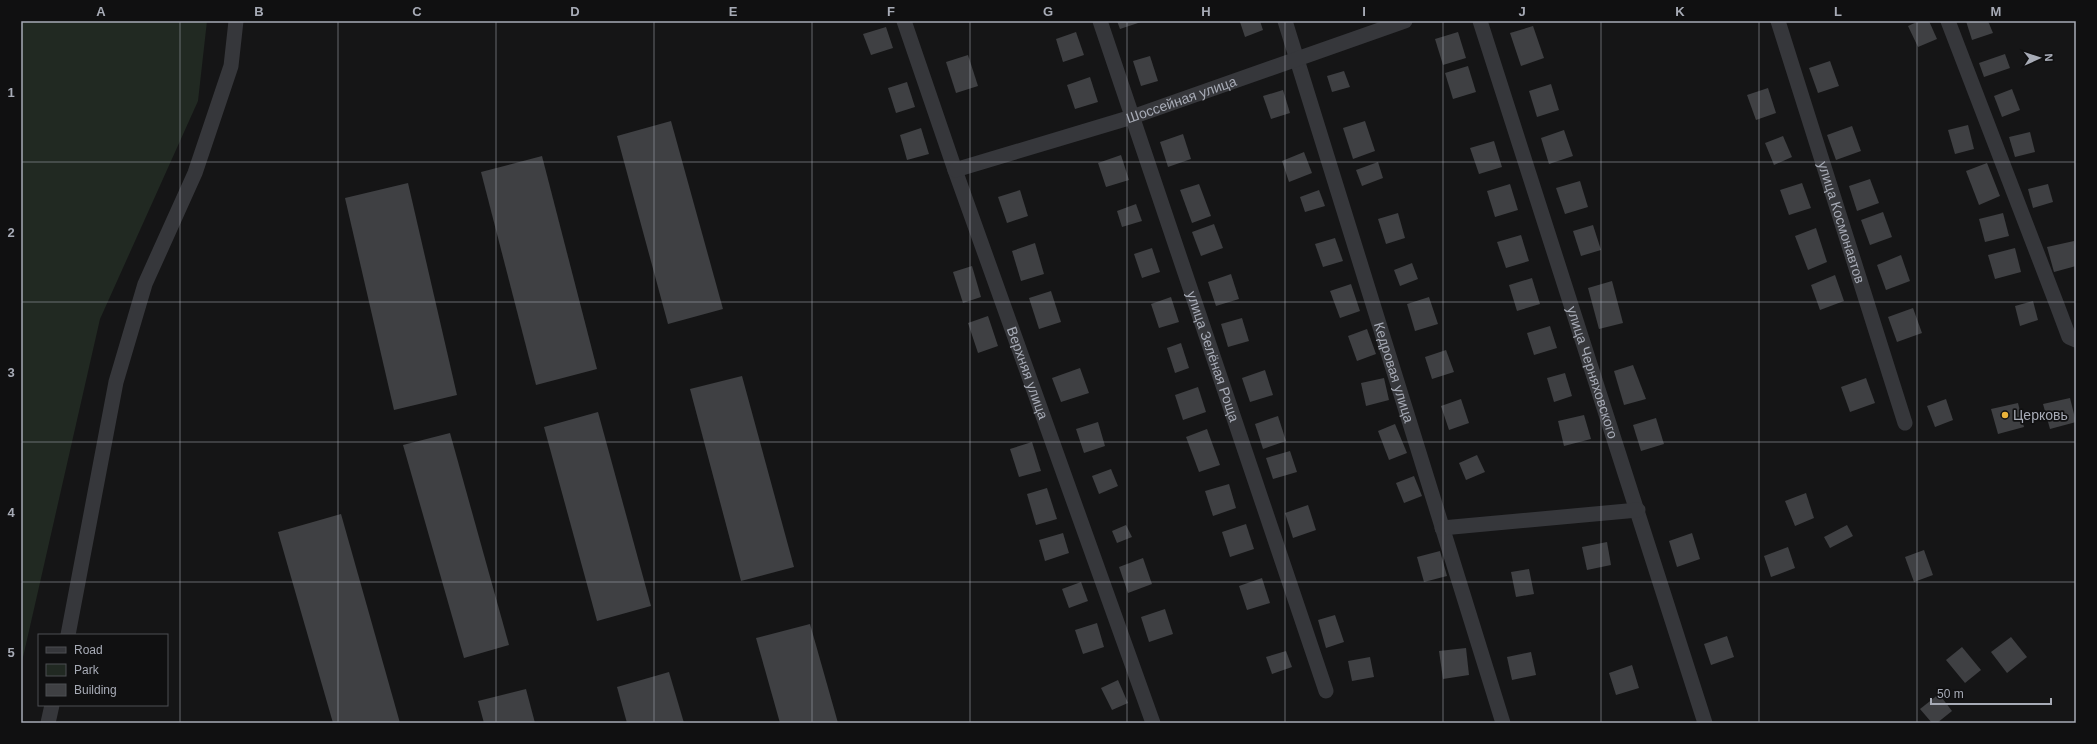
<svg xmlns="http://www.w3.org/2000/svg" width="2097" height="744" viewBox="0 0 2097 744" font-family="Arial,sans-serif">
<rect width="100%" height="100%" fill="#151516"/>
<polygon fill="#212922" points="21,21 207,21 198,101 100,319 21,666"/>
<g fill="#3f4043">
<polygon points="1117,21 1144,21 1120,29"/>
<polygon points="1242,21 1260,21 1263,30 1245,37 1240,22"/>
<polygon points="1919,21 1929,21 1937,39 1918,47 1908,26"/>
<polygon points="1966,21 1988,21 1993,33 1972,40"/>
<polygon points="1533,26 1544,58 1521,66 1510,33"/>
<polygon points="886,27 893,48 871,55 863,34"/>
<polygon points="1076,32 1084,55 1063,62 1056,39"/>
<polygon points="1458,32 1466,58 1443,65 1435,39"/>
<polygon points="2005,54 2010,68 1984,77 1979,63"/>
<polygon points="968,55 978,86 956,93 946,62"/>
<polygon points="1150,56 1158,81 1141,86 1133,61"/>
<polygon points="1830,61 1839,86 1818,93 1809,68"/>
<polygon points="1468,66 1476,92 1453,99 1445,73"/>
<polygon points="1344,71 1350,87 1332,92 1327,76"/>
<polygon points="1090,77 1098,102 1075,109 1067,85"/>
<polygon points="907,82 915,107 896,113 888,88"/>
<polygon points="1551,84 1559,110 1537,117 1529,91"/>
<polygon points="1768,88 1776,113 1756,120 1747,95"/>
<polygon points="2012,89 2020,110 2002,117 1994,96"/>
<polygon points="1283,90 1290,113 1271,119 1263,96"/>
<polygon points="671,121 723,309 668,324 617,136"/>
<polygon points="1365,121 1375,151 1353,159 1343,128"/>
<polygon points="1968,125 1974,149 1955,154 1948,130"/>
<polygon points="1852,126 1861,151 1836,160 1827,135"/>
<polygon points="921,128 929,154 907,160 900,135"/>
<polygon points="1564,130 1573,156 1549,164 1541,138"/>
<polygon points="2030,132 2035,152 2015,157 2009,137"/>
<polygon points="1183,134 1191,159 1168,167 1160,142"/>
<polygon points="1783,136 1792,157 1774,165 1765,143"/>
<polygon points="1494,141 1502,167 1479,174 1470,148"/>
<polygon points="1304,152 1312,173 1289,182 1282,161"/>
<polygon points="1121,155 1129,180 1106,187 1098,163"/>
<polygon points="542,156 597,369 536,385 481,172"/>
<polygon points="1378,162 1383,178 1362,186 1356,170"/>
<polygon points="1987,163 2000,196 1979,205 1966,171"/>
<polygon points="1870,179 1879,203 1857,211 1849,186"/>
<polygon points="1580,181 1588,207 1565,214 1556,188"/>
<polygon points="408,183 457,395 394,410 345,198"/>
<polygon points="1802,183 1811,208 1789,215 1780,190"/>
<polygon points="1199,184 1211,216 1192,223 1180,190"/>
<polygon points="1510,184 1518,210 1495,217 1487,191"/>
<polygon points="2048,184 2053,202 2033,208 2028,189"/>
<polygon points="1020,190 1028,216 1007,223 998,197"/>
<polygon points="1319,190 1325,206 1305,212 1300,197"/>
<polygon points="1136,204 1142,221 1122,227 1117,211"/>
<polygon points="1883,212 1892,237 1870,245 1861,220"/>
<polygon points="1398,213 1405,238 1386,244 1378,219"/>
<polygon points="2003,213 2009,236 1985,242 1979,219"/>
<polygon points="1214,224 1223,248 1201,256 1192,232"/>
<polygon points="1593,225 1601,250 1581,256 1573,231"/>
<polygon points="1816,228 1827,262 1808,270 1795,236"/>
<polygon points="1521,235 1529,261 1506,268 1497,242"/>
<polygon points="1335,238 1343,261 1323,267 1315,244"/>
<polygon points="2074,241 2076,250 2076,266 2054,272 2047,247"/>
<polygon points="1035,243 1044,274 1021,281 1012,251"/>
<polygon points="1152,248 1160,272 1142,278 1134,254"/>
<polygon points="2015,248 2021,272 1995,279 1988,255"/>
<polygon points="1901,255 1910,281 1886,290 1877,265"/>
<polygon points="1412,263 1418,279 1400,286 1394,270"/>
<polygon points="972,266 981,297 963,303 953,272"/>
<polygon points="1231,274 1239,299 1216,306 1208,282"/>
<polygon points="1835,275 1844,301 1820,310 1811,285"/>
<polygon points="1532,278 1540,304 1517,311 1509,285"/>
<polygon points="1612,281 1623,323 1599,329 1588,288"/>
<polygon points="1351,284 1360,311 1340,318 1330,291"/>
<polygon points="1051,291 1061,322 1039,329 1029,298"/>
<polygon points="1171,297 1179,322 1159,328 1151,304"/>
<polygon points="1429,297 1438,324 1415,331 1407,304"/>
<polygon points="2033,301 2038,320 2020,326 2015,306"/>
<polygon points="1913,308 1922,333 1897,342 1888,317"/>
<polygon points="988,316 998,346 978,353 968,323"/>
<polygon points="1242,318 1249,341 1228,347 1221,324"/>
<polygon points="1550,326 1557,348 1534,355 1527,333"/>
<polygon points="1367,329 1376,354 1357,361 1348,336"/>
<polygon points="1181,343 1189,368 1175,373 1167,348"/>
<polygon points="1446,350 1454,372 1432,379 1425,357"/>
<polygon points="1633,365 1646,399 1624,405 1614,371"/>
<polygon points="1080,368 1089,393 1061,402 1052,378"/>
<polygon points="1265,370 1273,395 1250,402 1242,378"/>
<polygon points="1565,373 1572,396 1554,402 1547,378"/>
<polygon points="742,376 794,567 741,581 690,389"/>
<polygon points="1384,378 1389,400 1366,406 1361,383"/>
<polygon points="1866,378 1875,403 1850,412 1841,387"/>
<polygon points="1198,387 1206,412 1183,420 1175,395"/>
<polygon points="2070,398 2076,422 2050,429 2043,404"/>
<polygon points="1461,399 1469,423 1449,430 1441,406"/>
<polygon points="1946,399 1953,420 1935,427 1927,406"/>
<polygon points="2018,403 2024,427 1998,434 1991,409"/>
<polygon points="598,412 651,606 597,621 544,427"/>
<polygon points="1584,415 1591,439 1564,446 1558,421"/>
<polygon points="1278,416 1286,441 1263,449 1255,424"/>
<polygon points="1656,418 1664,444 1641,451 1633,425"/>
<polygon points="1098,422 1105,446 1084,453 1076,429"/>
<polygon points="1395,424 1407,453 1389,460 1378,431"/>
<polygon points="1207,429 1220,465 1199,472 1186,437"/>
<polygon points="450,433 509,645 464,658 403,445"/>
<polygon points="1032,442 1041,471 1019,477 1010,449"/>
<polygon points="1290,451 1297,472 1273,479 1266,458"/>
<polygon points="1477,455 1485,472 1466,480 1459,463"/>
<polygon points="1111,469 1118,486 1099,494 1092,476"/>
<polygon points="1414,476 1422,496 1404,503 1396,483"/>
<polygon points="1229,484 1236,508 1213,516 1205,491"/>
<polygon points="1047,488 1057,519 1036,525 1027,494"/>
<polygon points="1806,493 1814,518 1795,526 1785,501"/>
<polygon points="1308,505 1316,530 1293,538 1285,513"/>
<polygon points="341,514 400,723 333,723 278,532"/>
<polygon points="1246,524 1254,549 1230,557 1222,532"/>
<polygon points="1126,525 1132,537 1117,543 1112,531"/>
<polygon points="1847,525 1853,536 1830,548 1824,537"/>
<polygon points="1063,533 1069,553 1045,561 1039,540"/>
<polygon points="1692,533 1700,559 1677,567 1669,541"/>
<polygon points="1607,542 1611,565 1587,570 1582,547"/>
<polygon points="1788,547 1795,568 1771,577 1764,556"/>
<polygon points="1924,550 1933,575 1914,582 1905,557"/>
<polygon points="1440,551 1447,576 1424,582 1417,557"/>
<polygon points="1143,558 1152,584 1128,593 1119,567"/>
<polygon points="1529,569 1534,594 1516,597 1511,572"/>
<polygon points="1262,578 1270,603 1247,610 1239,586"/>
<polygon points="1081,582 1088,601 1069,608 1062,589"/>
<polygon points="1165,609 1173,634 1149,642 1141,617"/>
<polygon points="1335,615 1344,642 1326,648 1318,620"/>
<polygon points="1097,623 1104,647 1083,654 1075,630"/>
<polygon points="810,624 838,723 780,723 756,638"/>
<polygon points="1727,636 1734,657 1711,665 1704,644"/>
<polygon points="2011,637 2027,657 2007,673 1991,652"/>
<polygon points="1962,647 1981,670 1965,683 1946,660"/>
<polygon points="1466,648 1469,675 1443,679 1439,651"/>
<polygon points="1286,651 1292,667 1272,674 1266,657"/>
<polygon points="1531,652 1536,675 1512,680 1507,657"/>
<polygon points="1370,657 1374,677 1352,681 1348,661"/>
<polygon points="1632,665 1639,688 1616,695 1609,673"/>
<polygon points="669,672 684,723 627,723 617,687"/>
<polygon points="1118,680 1128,703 1112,710 1101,688"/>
<polygon points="526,689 535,723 484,723 478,701"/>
<polygon points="1939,694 1952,711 1937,723 1932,723 1920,709"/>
</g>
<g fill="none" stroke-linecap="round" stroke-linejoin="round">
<g stroke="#36373b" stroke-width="15">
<path id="s1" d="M904,21L955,170L1153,723"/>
<path id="s2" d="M1100,21L1326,691"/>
<path id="s3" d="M1285,21L1503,723"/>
<path id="s4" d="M1480,21L1705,723"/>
<path id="s5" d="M1778,21L1905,423"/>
<polyline points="1948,21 2057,305 2069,337 2076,340"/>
<path id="s6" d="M955,170L1132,117L1405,21"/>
<polyline points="1442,528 1638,510"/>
<polyline points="68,635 116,382 145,284 195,173 231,66 236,21"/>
<polyline points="48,723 52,705"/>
</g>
</g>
<path fill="none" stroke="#a7abb6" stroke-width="1" stroke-opacity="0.55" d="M180,21V723M338,21V723M496,21V723M654,21V723M812,21V723M970,21V723M1127,21V723M1285,21V723M1443,21V723M1601,21V723M1759,21V723M1917,21V723M21,162H2076M21,302H2076M21,442H2076M21,582H2076"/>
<circle fill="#e9b23b" stroke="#101011" stroke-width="1.5" cx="2005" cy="415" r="4"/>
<g text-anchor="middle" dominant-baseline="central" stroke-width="3.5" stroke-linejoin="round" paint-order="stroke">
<g font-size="14" fill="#a7abb6" stroke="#101011">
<text stroke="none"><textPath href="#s6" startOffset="237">Шоссейная улица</textPath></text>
<text stroke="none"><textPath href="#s5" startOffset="211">улица Космонавтов</textPath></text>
<text stroke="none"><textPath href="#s2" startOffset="354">улица Зелёная Роща</textPath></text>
<text stroke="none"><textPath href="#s1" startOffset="373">Верхняя улица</textPath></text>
<text stroke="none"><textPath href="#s3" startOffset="368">Кедровая улица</textPath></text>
<text stroke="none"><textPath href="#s4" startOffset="369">улица Черняховского</textPath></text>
</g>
<g font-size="14" fill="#a7abb6" stroke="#101011" text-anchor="start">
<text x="2013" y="415">Церковь</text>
</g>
</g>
<rect width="2097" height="744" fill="none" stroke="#101011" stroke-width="44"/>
<rect x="38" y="634" width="130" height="72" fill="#101011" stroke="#4c4e53"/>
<rect x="46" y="647" width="20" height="6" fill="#36373b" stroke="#4c4e53"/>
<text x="74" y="654" font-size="12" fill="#a7abb6">Road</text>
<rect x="46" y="664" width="20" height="12" fill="#212922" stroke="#4c4e53"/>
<text x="74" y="674" font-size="12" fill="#a7abb6">Park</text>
<rect x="46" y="684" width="20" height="12" fill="#3f4043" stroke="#4c4e53"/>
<text x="74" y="694" font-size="12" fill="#a7abb6">Building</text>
<g transform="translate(2039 58) rotate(87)" stroke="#101011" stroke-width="3" paint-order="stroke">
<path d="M0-3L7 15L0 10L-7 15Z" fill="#a7abb6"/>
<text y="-6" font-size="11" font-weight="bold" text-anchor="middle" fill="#a7abb6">N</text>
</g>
<path d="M1931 698v6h120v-6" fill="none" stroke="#a7abb6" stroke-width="2"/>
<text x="1937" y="698" font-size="12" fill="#a7abb6" stroke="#101011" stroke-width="3" paint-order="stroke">50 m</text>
<rect x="22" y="22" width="2053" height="700" fill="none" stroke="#a7abb6" stroke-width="1.5"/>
<g font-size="13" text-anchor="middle" font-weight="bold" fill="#a7abb6">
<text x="101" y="16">A</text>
<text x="259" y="16">B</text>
<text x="417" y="16">C</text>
<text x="575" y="16">D</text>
<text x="733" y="16">E</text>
<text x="891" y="16">F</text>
<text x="1048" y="16">G</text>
<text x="1206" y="16">H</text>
<text x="1364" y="16">I</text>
<text x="1522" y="16">J</text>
<text x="1680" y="16">K</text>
<text x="1838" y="16">L</text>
<text x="1996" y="16">M</text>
<text x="11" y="97">1</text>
<text x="11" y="237">2</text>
<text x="11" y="377">3</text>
<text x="11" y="517">4</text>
<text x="11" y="657">5</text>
</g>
</svg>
